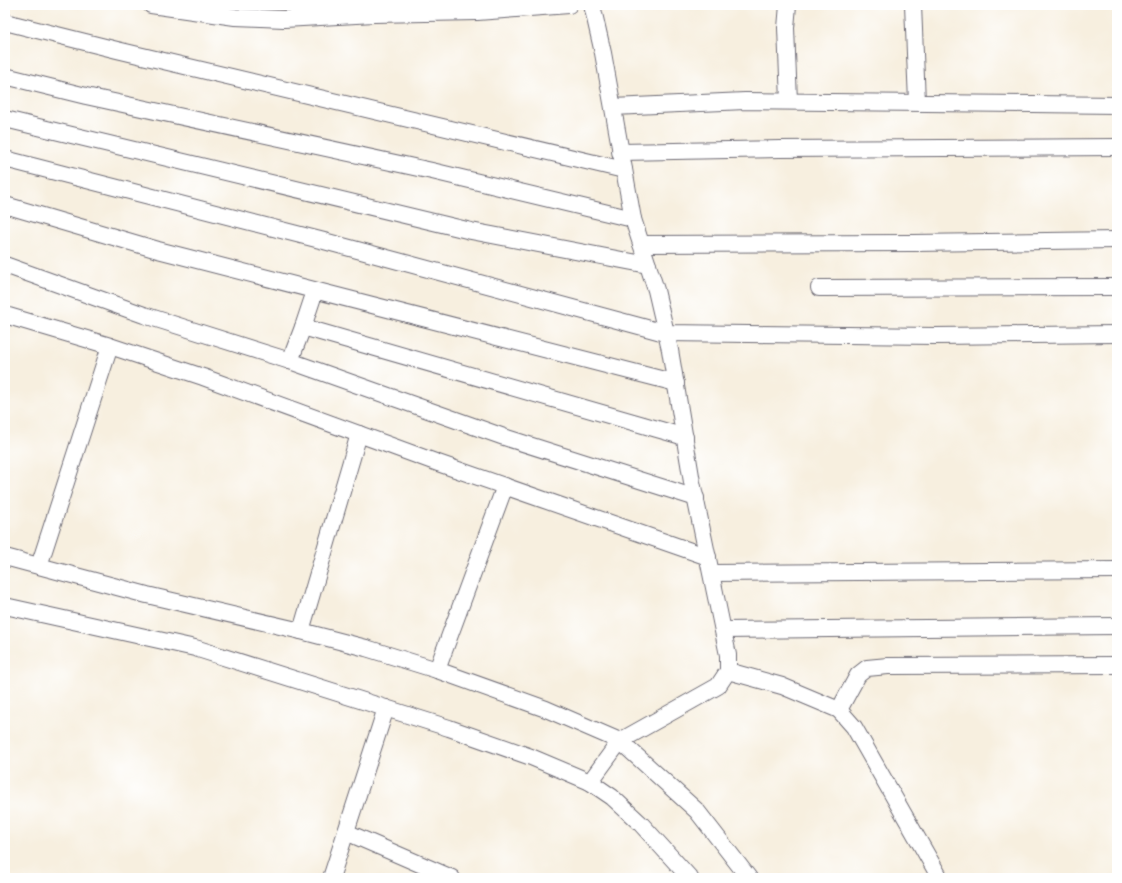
<svg xmlns="http://www.w3.org/2000/svg" width="1122" height="883" viewBox="0 0 1122 883" font-family="Dekko,sans-serif">
<rect width="100%" height="100%" fill="#fff"/>
<filter id="ink" filterUnits="userSpaceOnUse"><feTurbulence type="fractalNoise" baseFrequency=".025" numOctaves="2"/><feDisplacementMap in="SourceGraphic" scale="8" xChannelSelector="R" yChannelSelector="G"/><feConvolveMatrix kernelMatrix="1 2 1 2 8 2 1 2 1" color-interpolation-filters="sRGB"/></filter>
<filter id="wash" filterUnits="userSpaceOnUse"><feTurbulence type="fractalNoise" baseFrequency=".012" numOctaves="4" result="noise"/><feDisplacementMap in="SourceGraphic" scale="16" xChannelSelector="R" yChannelSelector="G"/><feGaussianBlur stdDeviation="0.9" result="paint"/><feColorMatrix in="noise" values="0 0 0 0 0 0 0 0 0 0 0 0 0 0 0 0 0 1.4 0 .05"/><feComposite in="paint" operator="in"/></filter>
<g filter="url(#wash)">
<rect width="100%" height="100%" fill="#f7efdf"/>
</g>
<g filter="url(#ink)">
<g fill="none" stroke-linecap="round" stroke-linejoin="round">
<g stroke="#6d6a74" stroke-width="18">
<g id="street">
<polyline points="151,5 235,17 284,19 374,14 477,12 569,5"/>
<polyline points="788,5 786,28 789,101"/>
<polyline points="913,5 917,102"/>
<polyline points="5,22 117,50 624,170"/>
<polyline points="5,76 86,96 432,171 633,219"/>
<polyline points="613,107 745,101 1117,105"/>
<polyline points="5,119 471,231 648,265"/>
<polyline points="620,152 780,149 1117,147"/>
<polyline points="5,159 324,241 665,333 936,336 1117,334"/>
<polyline points="5,205 158,250 676,383"/>
<polyline points="641,244 914,243 1117,240"/>
<polyline points="5,265 144,315 290,361 504,437 696,498"/>
<polyline points="819,288 1117,287"/>
<polyline points="5,315 110,346 203,377 438,463 708,557"/>
<polyline points="303,327 685,437"/>
<polyline points="290,361 303,327 315,291"/>
<polyline points="5,557 147,595 301,631 366,648 437,670 546,709 620,741 697,811 749,878"/>
<polyline points="39,566 110,346"/>
<polyline points="712,573 1117,570"/>
<polyline points="5,606 195,648 449,728 531,757 590,782 612,797 641,824 690,878"/>
<polyline points="723,630 1117,626"/>
<polyline points="301,631 359,434"/>
<polyline points="437,670 505,486"/>
<polyline points="728,671 782,686 839,710 854,727 940,878"/>
<polyline points="839,710 858,675 867,668 888,666 1117,665"/>
<polyline points="590,782 620,741 718,686 728,671 728,655 692,482 670,350 656,290 633,219 603,53 592,5"/>
<polyline points="346,832 452,878"/>
<polyline points="331,878 386,708"/>
</g>
</g>
<use href="#street" stroke="#fff" stroke-width="16"/>
</g>
</g>
<rect width="1122" height="883" fill="none" stroke="#fff" stroke-width="20"/>
</svg>
